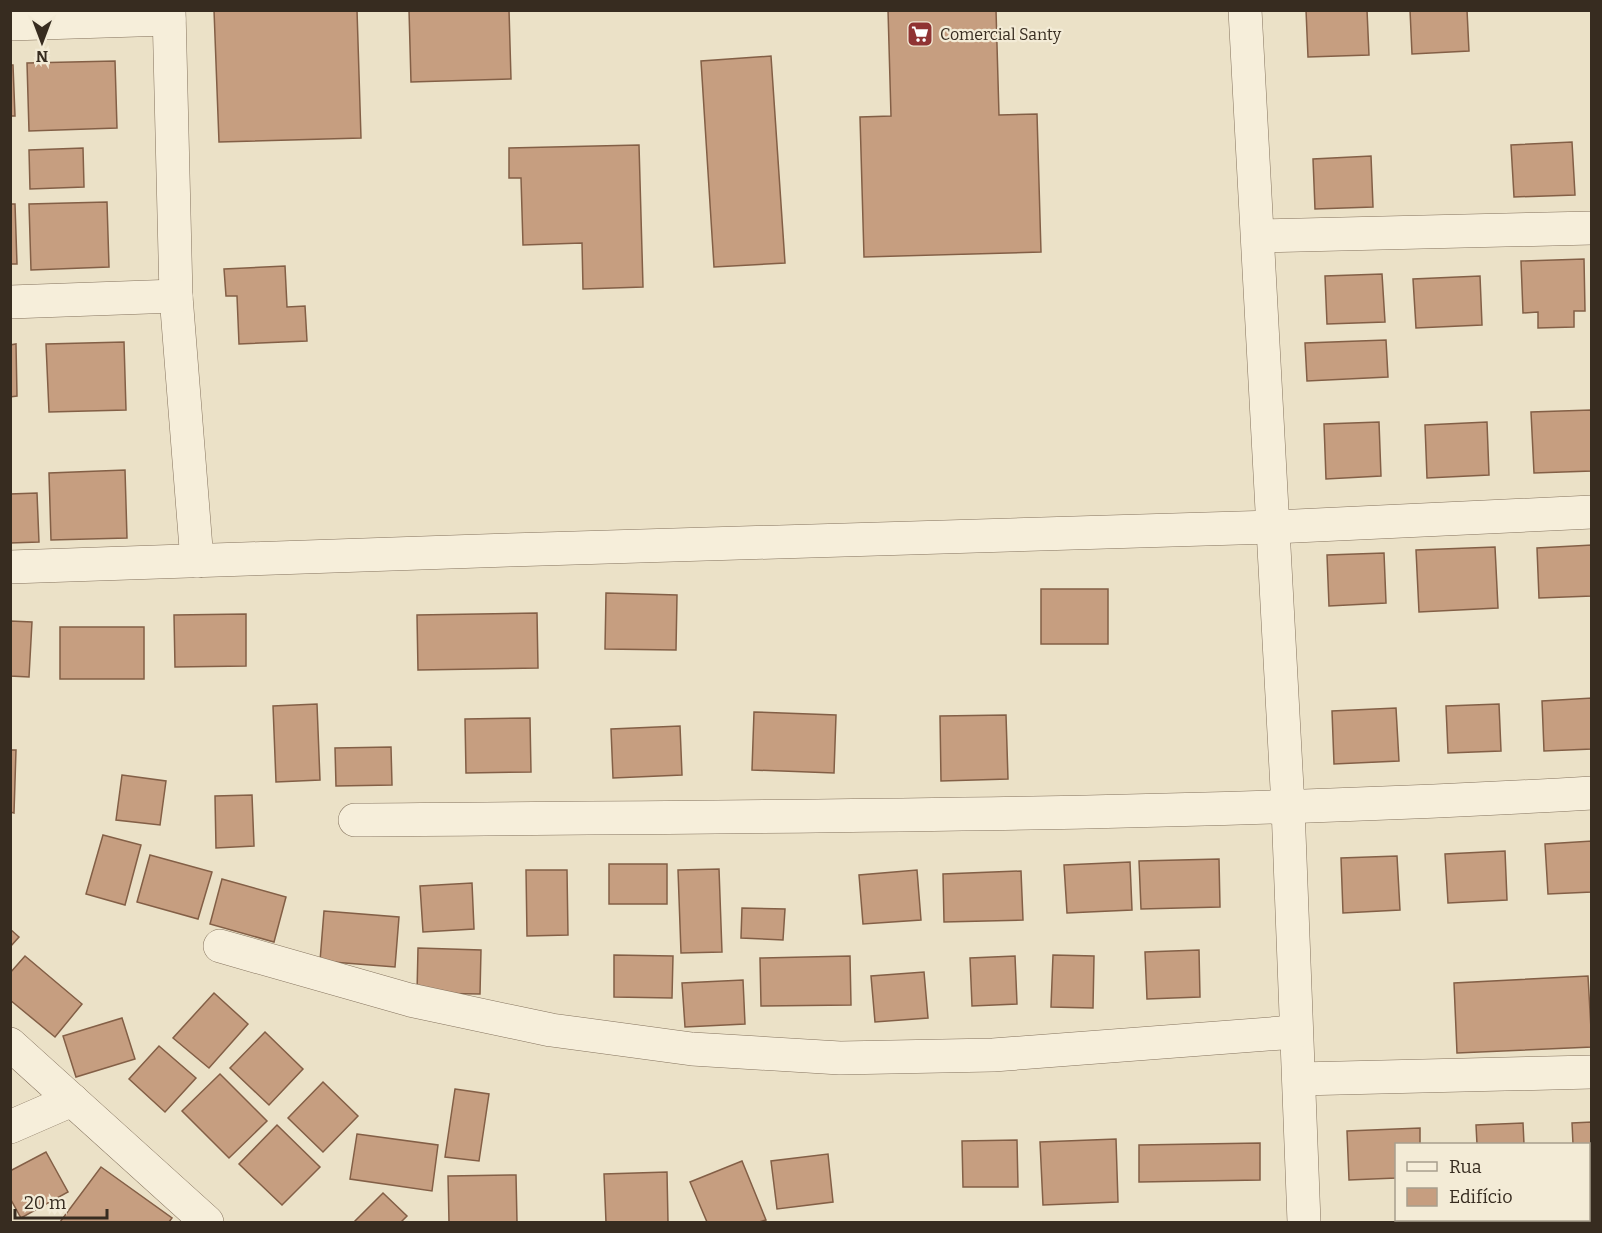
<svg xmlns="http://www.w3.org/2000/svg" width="1602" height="1233" viewBox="0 0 1602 1233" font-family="Bitter,serif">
<rect width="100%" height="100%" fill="#ebe1c7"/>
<g fill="#c69e80" stroke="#835f46" stroke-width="1.5">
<polygon points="214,10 357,10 361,138 219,142"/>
<polygon points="409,10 509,10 511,79 411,82"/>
<polygon points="888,10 996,10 999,115 1037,114 1041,252 864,257 860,117 891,116"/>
<polygon points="1306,10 1367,10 1369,55 1308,57"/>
<polygon points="1410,10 1467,10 1469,51 1412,54"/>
<polygon points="771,56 785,263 714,267 701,61"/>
<polygon points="115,61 117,128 29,131 27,63"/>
<polygon points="10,65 13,65 15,116 10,116"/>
<polygon points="1572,142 1575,195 1514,197 1511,145"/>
<polygon points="639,145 643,287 583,289 582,243 523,245 521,178 509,178 509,148"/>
<polygon points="83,148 84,187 30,189 29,150"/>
<polygon points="1371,156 1373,207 1315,209 1313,159"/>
<polygon points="107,202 109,267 31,270 29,204"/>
<polygon points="10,204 15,204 17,264 10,264"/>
<polygon points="1584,259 1585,311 1574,311 1574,327 1538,328 1538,312 1523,313 1521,261"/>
<polygon points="285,266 287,307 305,306 307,341 239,344 237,296 226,296 224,269"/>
<polygon points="1382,274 1385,322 1327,324 1325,276"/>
<polygon points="1480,276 1482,325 1416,328 1413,279"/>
<polygon points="1386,340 1388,377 1307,381 1305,343"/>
<polygon points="124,342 126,410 49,412 46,344"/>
<polygon points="16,344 17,396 10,397 10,345"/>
<polygon points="1591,410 1592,471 1534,473 1531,412"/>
<polygon points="1379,422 1381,476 1326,479 1324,424"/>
<polygon points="1487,422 1489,475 1427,478 1425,425"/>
<polygon points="125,470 127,538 51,540 49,473"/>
<polygon points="37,493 39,542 10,543 10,494"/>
<polygon points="1592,545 1592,596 1539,598 1537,548"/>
<polygon points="1495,547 1498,608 1419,612 1416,550"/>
<polygon points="1384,553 1386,603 1329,606 1327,555"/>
<rect x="1041" y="589" width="67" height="55"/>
<polygon points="606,593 677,595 676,650 605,649"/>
<polygon points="537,613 538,668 418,670 417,615"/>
<polygon points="246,614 246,666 175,667 174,615"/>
<polygon points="10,621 32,622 29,677 10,676"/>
<rect x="60" y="627" width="84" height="52"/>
<polygon points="1592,698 1592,749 1544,751 1542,701"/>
<polygon points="317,704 320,780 276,782 273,706"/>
<polygon points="1499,704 1501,751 1448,753 1446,706"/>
<polygon points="1396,708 1399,761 1334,764 1332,711"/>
<polygon points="754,712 836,715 834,773 752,770"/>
<polygon points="1006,715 1008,779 941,781 940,716"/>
<polygon points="530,718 531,772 466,773 465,719"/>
<polygon points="680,726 682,775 613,778 611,729"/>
<polygon points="391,747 392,785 336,786 335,748"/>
<polygon points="10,750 16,750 14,813 10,812"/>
<polygon points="122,775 166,781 160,825 116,820"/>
<polygon points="252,795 254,846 216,848 215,796"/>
<polygon points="103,835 141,845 125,905 86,894"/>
<polygon points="1592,841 1592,892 1548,894 1545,844"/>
<polygon points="1505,851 1507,900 1448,903 1445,854"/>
<polygon points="150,855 212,872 198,919 137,902"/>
<polygon points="1397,856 1400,910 1343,913 1341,858"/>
<polygon points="1219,859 1220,907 1141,909 1139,861"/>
<polygon points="1130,862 1132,910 1067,913 1064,865"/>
<rect x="609" y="864" width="58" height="40"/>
<polygon points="719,869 722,952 681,953 678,870"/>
<polygon points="526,870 567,870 568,935 527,936"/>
<polygon points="917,870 921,920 863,924 859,875"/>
<polygon points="1021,871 1023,920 944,922 943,874"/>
<polygon points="222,879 286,897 274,942 210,924"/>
<polygon points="472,883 474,929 423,932 420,886"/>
<polygon points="742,908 785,909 783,940 741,938"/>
<polygon points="324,911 399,917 395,967 320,961"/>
<polygon points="10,929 19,937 10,947"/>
<polygon points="418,948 481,950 480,994 417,993"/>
<polygon points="1199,950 1200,997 1147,999 1145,952"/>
<polygon points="614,955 673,956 672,998 614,997"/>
<polygon points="1053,955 1094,956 1093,1008 1051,1007"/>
<polygon points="25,956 82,1004 55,1037 10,1000 10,973"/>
<polygon points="850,956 851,1005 761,1006 760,958"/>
<polygon points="1015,956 1017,1004 972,1006 970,958"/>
<polygon points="924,972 928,1018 875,1022 871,976"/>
<polygon points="1588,976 1592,1047 1457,1053 1454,983"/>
<polygon points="743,980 745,1024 685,1027 682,983"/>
<polygon points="214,993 248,1024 209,1068 173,1038"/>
<polygon points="122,1018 135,1059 76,1077 63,1036"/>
<polygon points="265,1032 303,1069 269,1105 230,1068"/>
<polygon points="159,1046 196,1078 165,1112 129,1079"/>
<polygon points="220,1074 267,1121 229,1158 182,1111"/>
<polygon points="323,1082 358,1116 323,1152 288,1118"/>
<polygon points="455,1089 489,1094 479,1161 445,1157"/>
<polygon points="1592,1122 1592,1182 1588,1182 1588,1144 1573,1144 1572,1123"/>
<polygon points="1523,1123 1524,1144 1477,1144 1476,1125"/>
<polygon points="277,1125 320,1167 282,1205 239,1164"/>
<polygon points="1420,1128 1420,1144 1396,1144 1396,1178 1349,1180 1347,1131"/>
<polygon points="357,1134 438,1145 432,1191 350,1179"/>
<polygon points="1116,1139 1118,1202 1043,1205 1040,1142"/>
<polygon points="1017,1140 1018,1187 963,1187 962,1141"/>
<polygon points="1260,1143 1260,1180 1139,1182 1139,1145"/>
<polygon points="46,1152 68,1192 21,1218 10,1198 10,1171"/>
<polygon points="828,1154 833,1202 777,1209 771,1161"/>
<polygon points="742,1161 766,1220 759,1222 707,1222 690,1182"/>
<polygon points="101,1167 172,1218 169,1222 60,1222"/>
<polygon points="667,1172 668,1222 606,1222 604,1174"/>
<polygon points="516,1175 517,1222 449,1222 448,1176"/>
<polygon points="383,1193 407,1216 401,1222 354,1222"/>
</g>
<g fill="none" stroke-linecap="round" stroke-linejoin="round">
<g stroke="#85735e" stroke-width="34">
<g id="minor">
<polyline points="169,10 176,296 197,561"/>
<polyline points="1245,10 1288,807 1304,1222"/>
<polyline points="10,24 169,19"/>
<polyline points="1258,236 1592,228"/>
<polyline points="10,302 176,296"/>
<polyline points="10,567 509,550 1274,527 1592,512"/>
<path d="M355,820C767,816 1180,817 1592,793"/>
<polyline points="220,946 410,1000 551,1030 692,1049 840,1058 993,1055 1295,1032"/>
<polyline points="10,1044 207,1222"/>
<polyline points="1299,1079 1592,1072"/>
<polyline points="10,1127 72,1100"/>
</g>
</g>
<use href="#minor" stroke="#f6eeda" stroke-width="33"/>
</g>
<defs>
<g id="supermarket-square" transform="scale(1.35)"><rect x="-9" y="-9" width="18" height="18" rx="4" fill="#903333" stroke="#f3ebd6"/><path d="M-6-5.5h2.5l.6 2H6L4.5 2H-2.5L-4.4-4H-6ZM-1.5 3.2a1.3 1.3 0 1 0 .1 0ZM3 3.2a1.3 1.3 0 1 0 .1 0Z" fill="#fff"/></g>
</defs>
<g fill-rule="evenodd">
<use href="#supermarket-square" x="920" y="34"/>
</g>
<g text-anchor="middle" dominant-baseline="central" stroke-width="4.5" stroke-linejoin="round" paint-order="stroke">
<g font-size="16" fill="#372c20" stroke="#f3ebd6" text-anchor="start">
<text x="940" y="34">Comercial Santy</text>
</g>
</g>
<rect width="1602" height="1233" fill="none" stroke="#372c20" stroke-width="24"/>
<rect x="1395" y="1143" width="195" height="78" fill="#f3ebd6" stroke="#a89f8d" stroke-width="1.5"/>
<rect x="1407" y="1162" width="30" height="9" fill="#f6eeda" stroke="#a89f8d" stroke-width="1.5"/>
<text x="1449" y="1173" font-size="18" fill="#372c20">Rua</text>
<rect x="1407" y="1188" width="30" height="18" fill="#c69e80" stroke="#a89f8d" stroke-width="1.5"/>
<text x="1449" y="1203" font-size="18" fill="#372c20">Edifício</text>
<g transform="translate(42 42) rotate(180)" stroke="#f3ebd6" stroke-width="4.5" paint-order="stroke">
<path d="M0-4.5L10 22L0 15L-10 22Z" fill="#372c20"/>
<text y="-9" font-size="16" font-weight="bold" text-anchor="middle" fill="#372c20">N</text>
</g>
<path d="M15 1209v9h92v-9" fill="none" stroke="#372c20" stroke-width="3"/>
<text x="24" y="1209" font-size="18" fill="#372c20" stroke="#f3ebd6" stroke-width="4.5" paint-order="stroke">20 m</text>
</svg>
